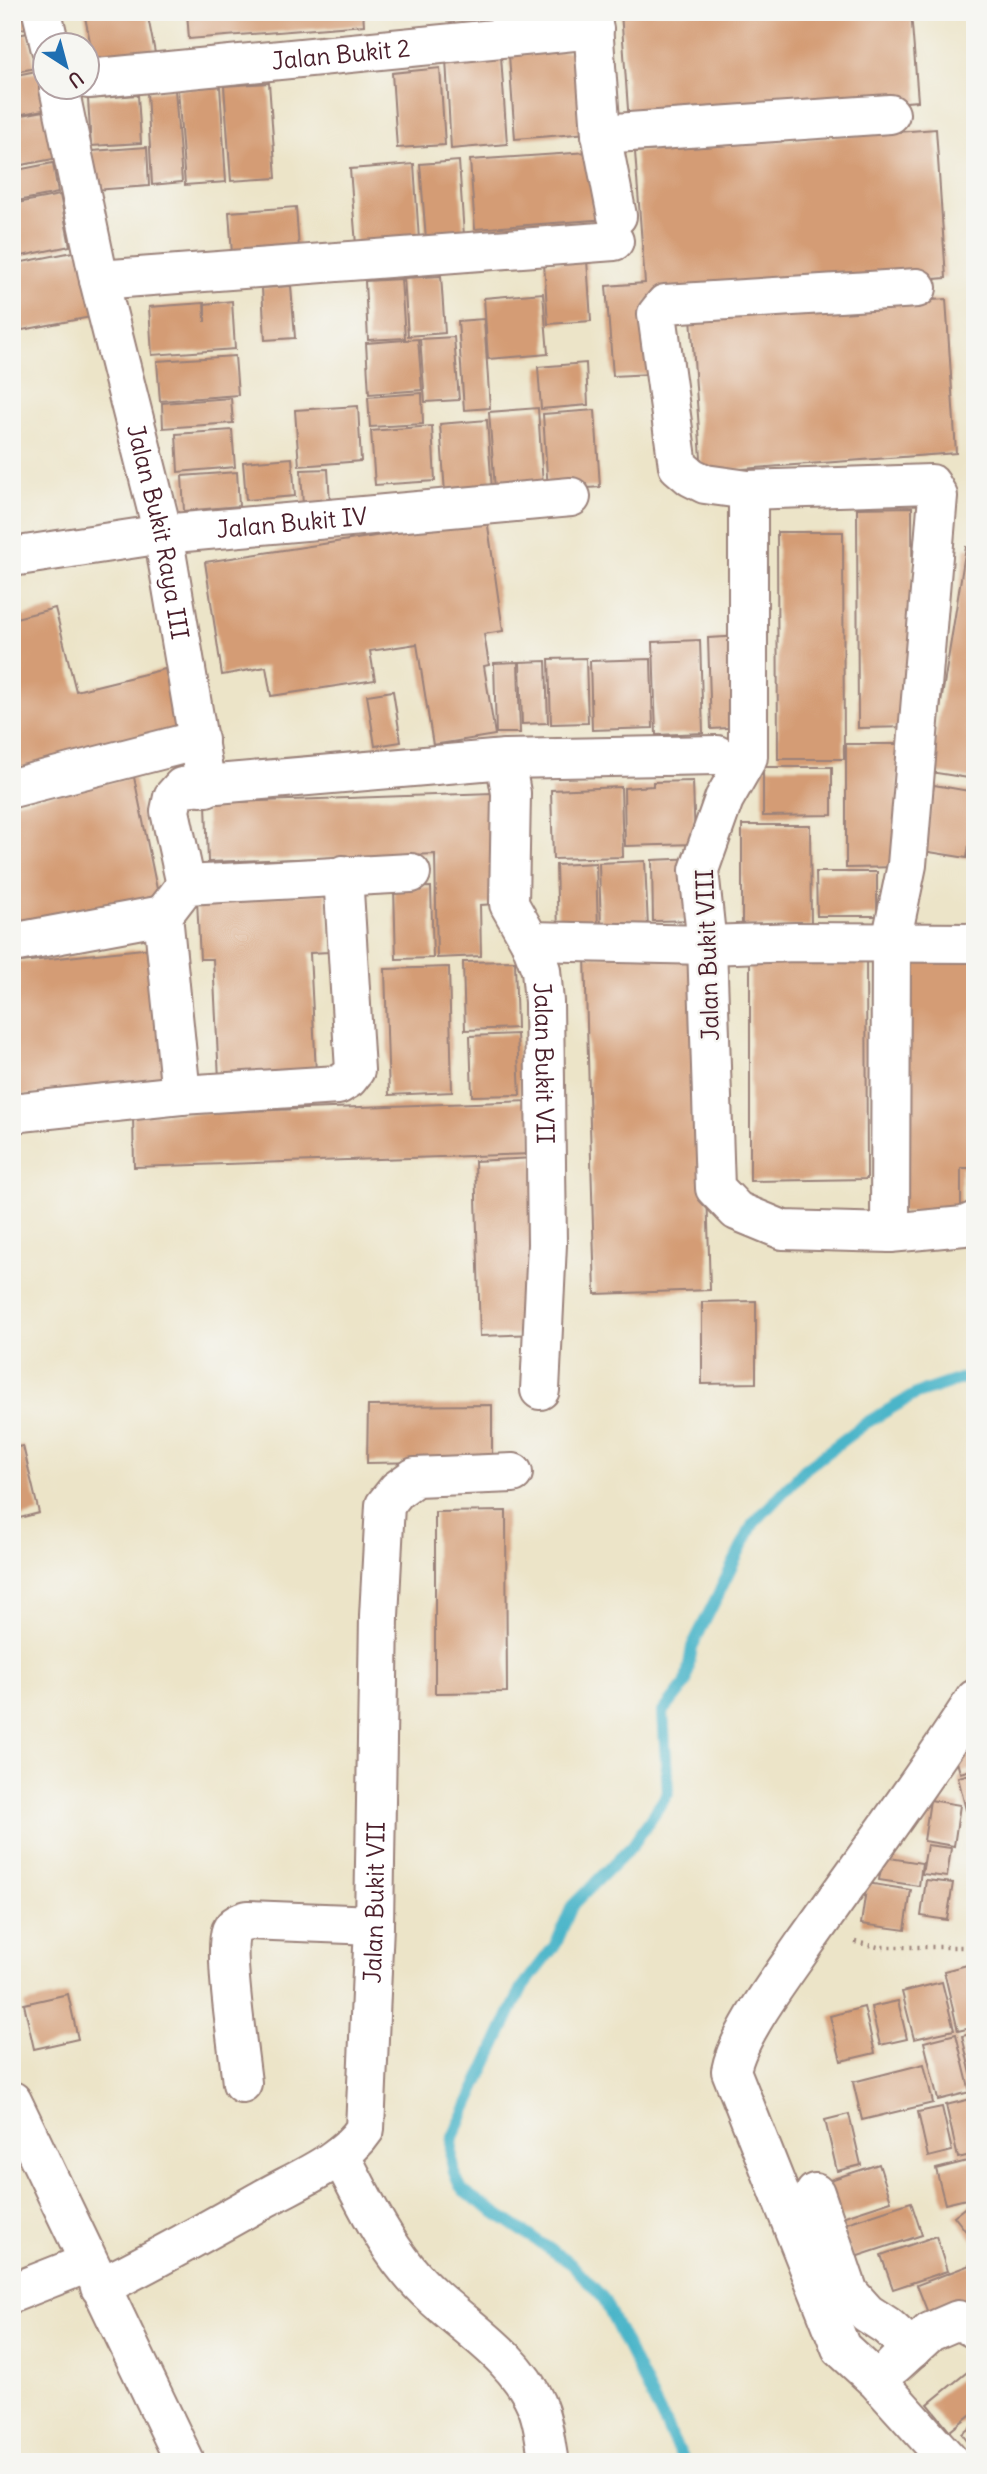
<svg xmlns="http://www.w3.org/2000/svg" width="987" height="2474" viewBox="0 0 987 2474" font-family="Delius,sans-serif">
<rect width="100%" height="100%" fill="#f6f6f2"/>
<filter id="ink" filterUnits="userSpaceOnUse"><feTurbulence type="fractalNoise" baseFrequency=".0143" numOctaves="2"/><feDisplacementMap in="SourceGraphic" scale="14" xChannelSelector="R" yChannelSelector="G"/><feConvolveMatrix kernelMatrix="1 2 1 2 8 2 1 2 1" color-interpolation-filters="sRGB"/></filter>
<filter id="wash" filterUnits="userSpaceOnUse"><feTurbulence type="fractalNoise" baseFrequency=".00686" numOctaves="4" result="noise"/><feDisplacementMap in="SourceGraphic" scale="28" xChannelSelector="R" yChannelSelector="G"/><feGaussianBlur stdDeviation="1.57" result="paint"/><feColorMatrix in="noise" values="0 0 0 0 0 0 0 0 0 0 0 0 0 0 0 0 0 1.4 0 .05"/><feComposite in="paint" operator="in"/></filter>
<g filter="url(#wash)">
<rect width="100%" height="100%" fill="#ece4c8"/>
<g fill="none" stroke-linecap="round" stroke-linejoin="round">
<path stroke="#4cb5c9" stroke-width="12" d="M684,2462L603,2298L572,2264L463,2191C451,2171 450,2160 453,2137L522,1988L556,1944L572,1906L633,1845L668,1793L663,1712L686,1683L692,1647L753,1524L805,1469L866,1423L916,1394L975,1374"/>
</g>
<g id="blocks">
<g fill="#d49c75">
<polygon points="12,12 27,12 30,27 12,31"/>
<polygon points="84,12 147,12 156,58 96,71"/>
<polygon points="187,12 363,12 364,25 189,39"/>
<polygon points="500,12 558,12 558,14 501,19"/>
<polygon points="621,12 911,12 918,101 629,123"/>
<polygon points="28,33 35,68 12,73 12,36"/>
<polygon points="583,50 588,133 515,139 509,55"/>
<polygon points="501,56 507,144 451,149 446,59"/>
<polygon points="440,68 445,145 397,148 392,73"/>
<polygon points="41,70 48,109 12,116 12,76"/>
<polygon points="269,83 276,178 231,181 224,86"/>
<polygon points="220,86 226,182 185,185 178,89"/>
<polygon points="175,89 182,182 152,185 147,92"/>
<polygon points="138,95 141,143 91,146 88,99"/>
<polygon points="49,110 58,158 12,167 12,117"/>
<polygon points="936,129 946,278 646,301 651,374 613,376 606,286 645,283 635,152"/>
<polygon points="147,147 149,186 94,190 92,151"/>
<polygon points="603,151 608,219 475,229 470,160"/>
<polygon points="459,161 464,236 426,239 420,164"/>
<polygon points="53,163 58,193 12,202 12,171"/>
<polygon points="414,164 419,240 356,245 350,169"/>
<polygon points="60,195 70,246 12,258 12,204"/>
<polygon points="296,207 299,249 232,254 229,212"/>
<polygon points="83,250 96,316 22,330 12,277 12,264"/>
<polygon points="587,260 591,321 548,324 544,263"/>
<polygon points="441,276 445,333 408,336 404,278"/>
<polygon points="401,279 405,338 368,340 365,281"/>
<polygon points="291,286 295,338 265,340 262,288"/>
<polygon points="543,293 548,354 488,359 484,298"/>
<polygon points="946,299 956,453 702,472 691,317"/>
<polygon points="232,301 235,349 152,355 149,307 204,303 205,322 205,304"/>
<polygon points="484,319 490,408 464,410 458,321"/>
<polygon points="454,337 459,400 425,402 420,339"/>
<polygon points="418,339 422,390 369,394 366,343"/>
<polygon points="235,356 238,395 160,401 157,361"/>
<polygon points="586,363 588,405 541,409 538,367"/>
<polygon points="422,393 423,424 370,427 368,397"/>
<polygon points="231,398 233,423 163,428 162,403"/>
<polygon points="358,406 361,461 299,466 295,410"/>
<polygon points="538,408 543,486 495,489 489,412"/>
<polygon points="595,410 600,487 548,491 543,414"/>
<polygon points="487,420 492,490 445,493 440,424"/>
<polygon points="432,426 435,481 375,485 371,431"/>
<polygon points="232,430 235,467 178,472 176,434"/>
<polygon points="292,458 295,496 246,500 243,462"/>
<polygon points="328,469 330,503 303,506 301,470"/>
<polygon points="237,472 239,506 184,511 182,476"/>
<polygon points="912,507 913,727 858,728 857,508"/>
<polygon points="487,519 503,631 484,634 489,665 484,666 495,735 433,745 417,644 370,651 375,680 304,691 271,696 266,667 222,675 205,562"/>
<polygon points="777,532 843,532 844,759 778,759"/>
<polygon points="966,547 975,549 975,779 930,772"/>
<polygon points="55,608 76,691 165,669 180,730 12,772 12,619"/>
<polygon points="743,636 745,727 711,729 708,638"/>
<polygon points="700,640 703,733 656,735 653,642"/>
<polygon points="586,658 588,723 551,724 549,659"/>
<polygon points="651,659 653,728 592,730 590,661"/>
<polygon points="546,661 548,723 522,724 520,662"/>
<polygon points="518,662 520,733 496,733 494,663"/>
<polygon points="393,691 401,742 375,746 367,695"/>
<polygon points="846,744 898,744 899,867 846,868"/>
<polygon points="763,767 832,767 832,815 763,816"/>
<polygon points="134,777 159,899 12,929 12,803"/>
<polygon points="693,781 695,844 625,846 624,788 653,786 653,782"/>
<polygon points="934,785 975,792 975,806 967,858 923,851"/>
<polygon points="621,787 623,857 553,859 551,790"/>
<polygon points="493,793 496,904 480,905 481,956 437,958 435,854 208,862 206,803"/>
<polygon points="742,825 810,825 811,927 742,927"/>
<polygon points="697,858 699,920 653,921 652,860"/>
<polygon points="645,861 648,928 601,930 599,863"/>
<polygon points="596,863 598,929 558,930 556,865"/>
<polygon points="816,872 877,872 877,916 817,916"/>
<polygon points="431,887 433,958 396,959 394,888"/>
<polygon points="326,893 329,952 310,953 316,1073 219,1079 213,959 200,959 197,900"/>
<polygon points="866,946 867,1179 750,1181 750,947"/>
<polygon points="900,947 975,947 975,1168 961,1168 961,1211 902,1212"/>
<polygon points="152,948 166,1080 12,1097 12,963"/>
<polygon points="700,952 710,1290 595,1294 585,956"/>
<polygon points="515,961 517,1028 465,1030 463,962"/>
<polygon points="449,967 452,1092 389,1095 385,969"/>
<polygon points="517,1034 520,1095 472,1096 470,1036"/>
<polygon points="531,1101 533,1154 134,1167 133,1115"/>
<polygon points="534,1158 539,1334 480,1336 475,1161"/>
<polygon points="756,1301 756,1383 702,1384 702,1302"/>
<polygon points="492,1405 492,1461 367,1463 368,1406"/>
<polygon points="23,1446 39,1513 12,1520 12,1448"/>
<polygon points="506,1511 507,1692 435,1693 435,1512"/>
<polygon points="975,1737 975,1769 960,1773 952,1742"/>
<polygon points="975,1773 975,1808 966,1810 958,1777"/>
<polygon points="930,1800 960,1805 954,1846 924,1841"/>
<polygon points="927,1845 951,1848 947,1877 922,1874"/>
<polygon points="883,1857 922,1863 919,1886 879,1880"/>
<polygon points="926,1880 953,1883 947,1920 921,1916"/>
<polygon points="867,1883 911,1890 905,1930 861,1924"/>
<polygon points="975,1963 975,2027 958,2031 944,1971"/>
<polygon points="942,1982 954,2030 914,2039 902,1992"/>
<polygon points="68,1994 78,2039 34,2049 24,2004"/>
<polygon points="898,2001 907,2039 880,2045 871,2007"/>
<polygon points="864,2007 875,2053 841,2061 830,2016"/>
<polygon points="975,2033 975,2073 971,2074 962,2036"/>
<polygon points="956,2034 970,2092 938,2100 924,2042"/>
<polygon points="924,2064 933,2103 862,2120 853,2082"/>
<polygon points="971,2099 975,2115 975,2154 958,2158 946,2105"/>
<polygon points="942,2107 952,2151 928,2157 918,2112"/>
<polygon points="849,2114 861,2165 837,2171 825,2120"/>
<polygon points="975,2159 975,2197 945,2204 936,2169"/>
<polygon points="879,2164 891,2201 839,2218 827,2181"/>
<polygon points="975,2200 975,2243 954,2216"/>
<polygon points="911,2202 922,2235 852,2258 841,2225"/>
<polygon points="936,2236 947,2271 893,2289 881,2255"/>
<polygon points="975,2263 975,2304 964,2313 928,2313 917,2285"/>
<polygon points="971,2369 975,2374 975,2411 950,2431 928,2404"/>
<polygon points="975,2424 975,2452 962,2434"/>
</g>
</g>
</g>
<g filter="url(#ink)">
<use href="#blocks" fill-opacity="0" stroke="#9b827a" stroke-width="2"/>
<g fill="none" stroke-linecap="round" stroke-linejoin="round">
<g stroke="#9b827a" stroke-width="42">
<g id="minor">
<polyline points="42,12 50,46"/>
<polyline points="592,12 601,134 617,216"/>
<path id="s1" d="M88,79L594,29"/>
<path id="s2" d="M59,88L99,280L163,534L206,787"/>
<polyline points="601,134 890,114"/>
<polyline points="99,280 614,241"/>
<polyline points="748,490 748,757 724,799 699,870 707,945 715,1188 737,1211 783,1230 890,1233 964,1226 975,1221"/>
<path id="s3" d="M12,557L163,534L571,497"/>
<polyline points="505,759 717,755"/>
<polyline points="12,788 199,740"/>
<path id="s4" d="M186,885L170,811L173,797L182,787L505,759L511,793L509,904L530,941L541,970L544,1002L547,1244L540,1390"/>
<polyline points="530,941 707,945 796,942 975,943"/>
<polyline points="12,943 163,915"/>
<polyline points="181,1095 163,915 186,885 411,873"/>
<polyline points="12,1113 181,1095 338,1085 348,1079 355,1070 343,875"/>
<polyline points="890,1233 891,942 907,865 938,496 931,484 748,490 705,484 691,477 678,466 657,314 665,304 917,288"/>
<path d="M242,2083C239,2055 223,1952 231,1931C234,1924 241,1922 248,1920L374,1925"/>
<polyline points="12,2101 185,2462"/>
<path d="M340,2155C361,2194 380,2236 408,2270C446,2318 511,2347 536,2404C544,2421 545,2444 549,2462"/>
<polyline points="815,2193 849,2293 867,2313 887,2326 912,2349"/>
<path id="s5" d="M100,2287C156,2260 210,2229 265,2198C299,2179 343,2162 365,2129L374,1925L379,1616L385,1505L397,1490L415,1477L513,1473"/>
<polyline points="12,2293 88,2263"/>
<polyline points="894,2365 930,2332 958,2320 975,2329"/>
<path d="M950,2462L877,2381L841,2348L731,2071C738,2033 782,1977 805,1943C862,1862 922,1782 975,1699"/>
</g>
</g>
<polyline stroke="#9b827a" stroke-width="4.5" stroke-dasharray="2 5" stroke-linecap="butt" points="855,1942 878,1947 975,1947"/>
<use href="#minor" stroke="#fff" stroke-width="38"/>
</g>
</g>
<g text-anchor="middle" dominant-baseline="central" stroke-width="5" stroke-linejoin="round" paint-order="stroke">
<g font-size="24" fill="#4a1f2b" stroke="#f6f6f2">
<text stroke="none"><textPath href="#s1" startOffset="254">Jalan Bukit 2</textPath></text>
<text stroke="none"><textPath href="#s3" startOffset="282">Jalan Bukit IV</textPath></text>
<text stroke="none"><textPath href="#s2" startOffset="455">Jalan Bukit Raya III</textPath></text>
<text transform="translate(707 955) rotate(-92)">Jalan Bukit VIII</text>
<text stroke="none"><textPath href="#s4" startOffset="740">Jalan Bukit VII</textPath></text>
<text stroke="none"><textPath href="#s5" startOffset="537">Jalan Bukit VII</textPath></text>
</g>
</g>
<rect width="987" height="2474" fill="none" stroke="#f6f6f2" stroke-width="42"/>
<g transform="translate(66 66) rotate(144)"><circle r="33" fill="#f6f6f2" stroke="#b1a0a2" stroke-width="2"/>
<path d="M0-5L12 26L0 18L-12 26Z" fill="#1f6fb2"/>
<text y="-10" font-size="19" font-weight="bold" text-anchor="middle" fill="#4a1f2b">U</text>
</g>
</svg>
